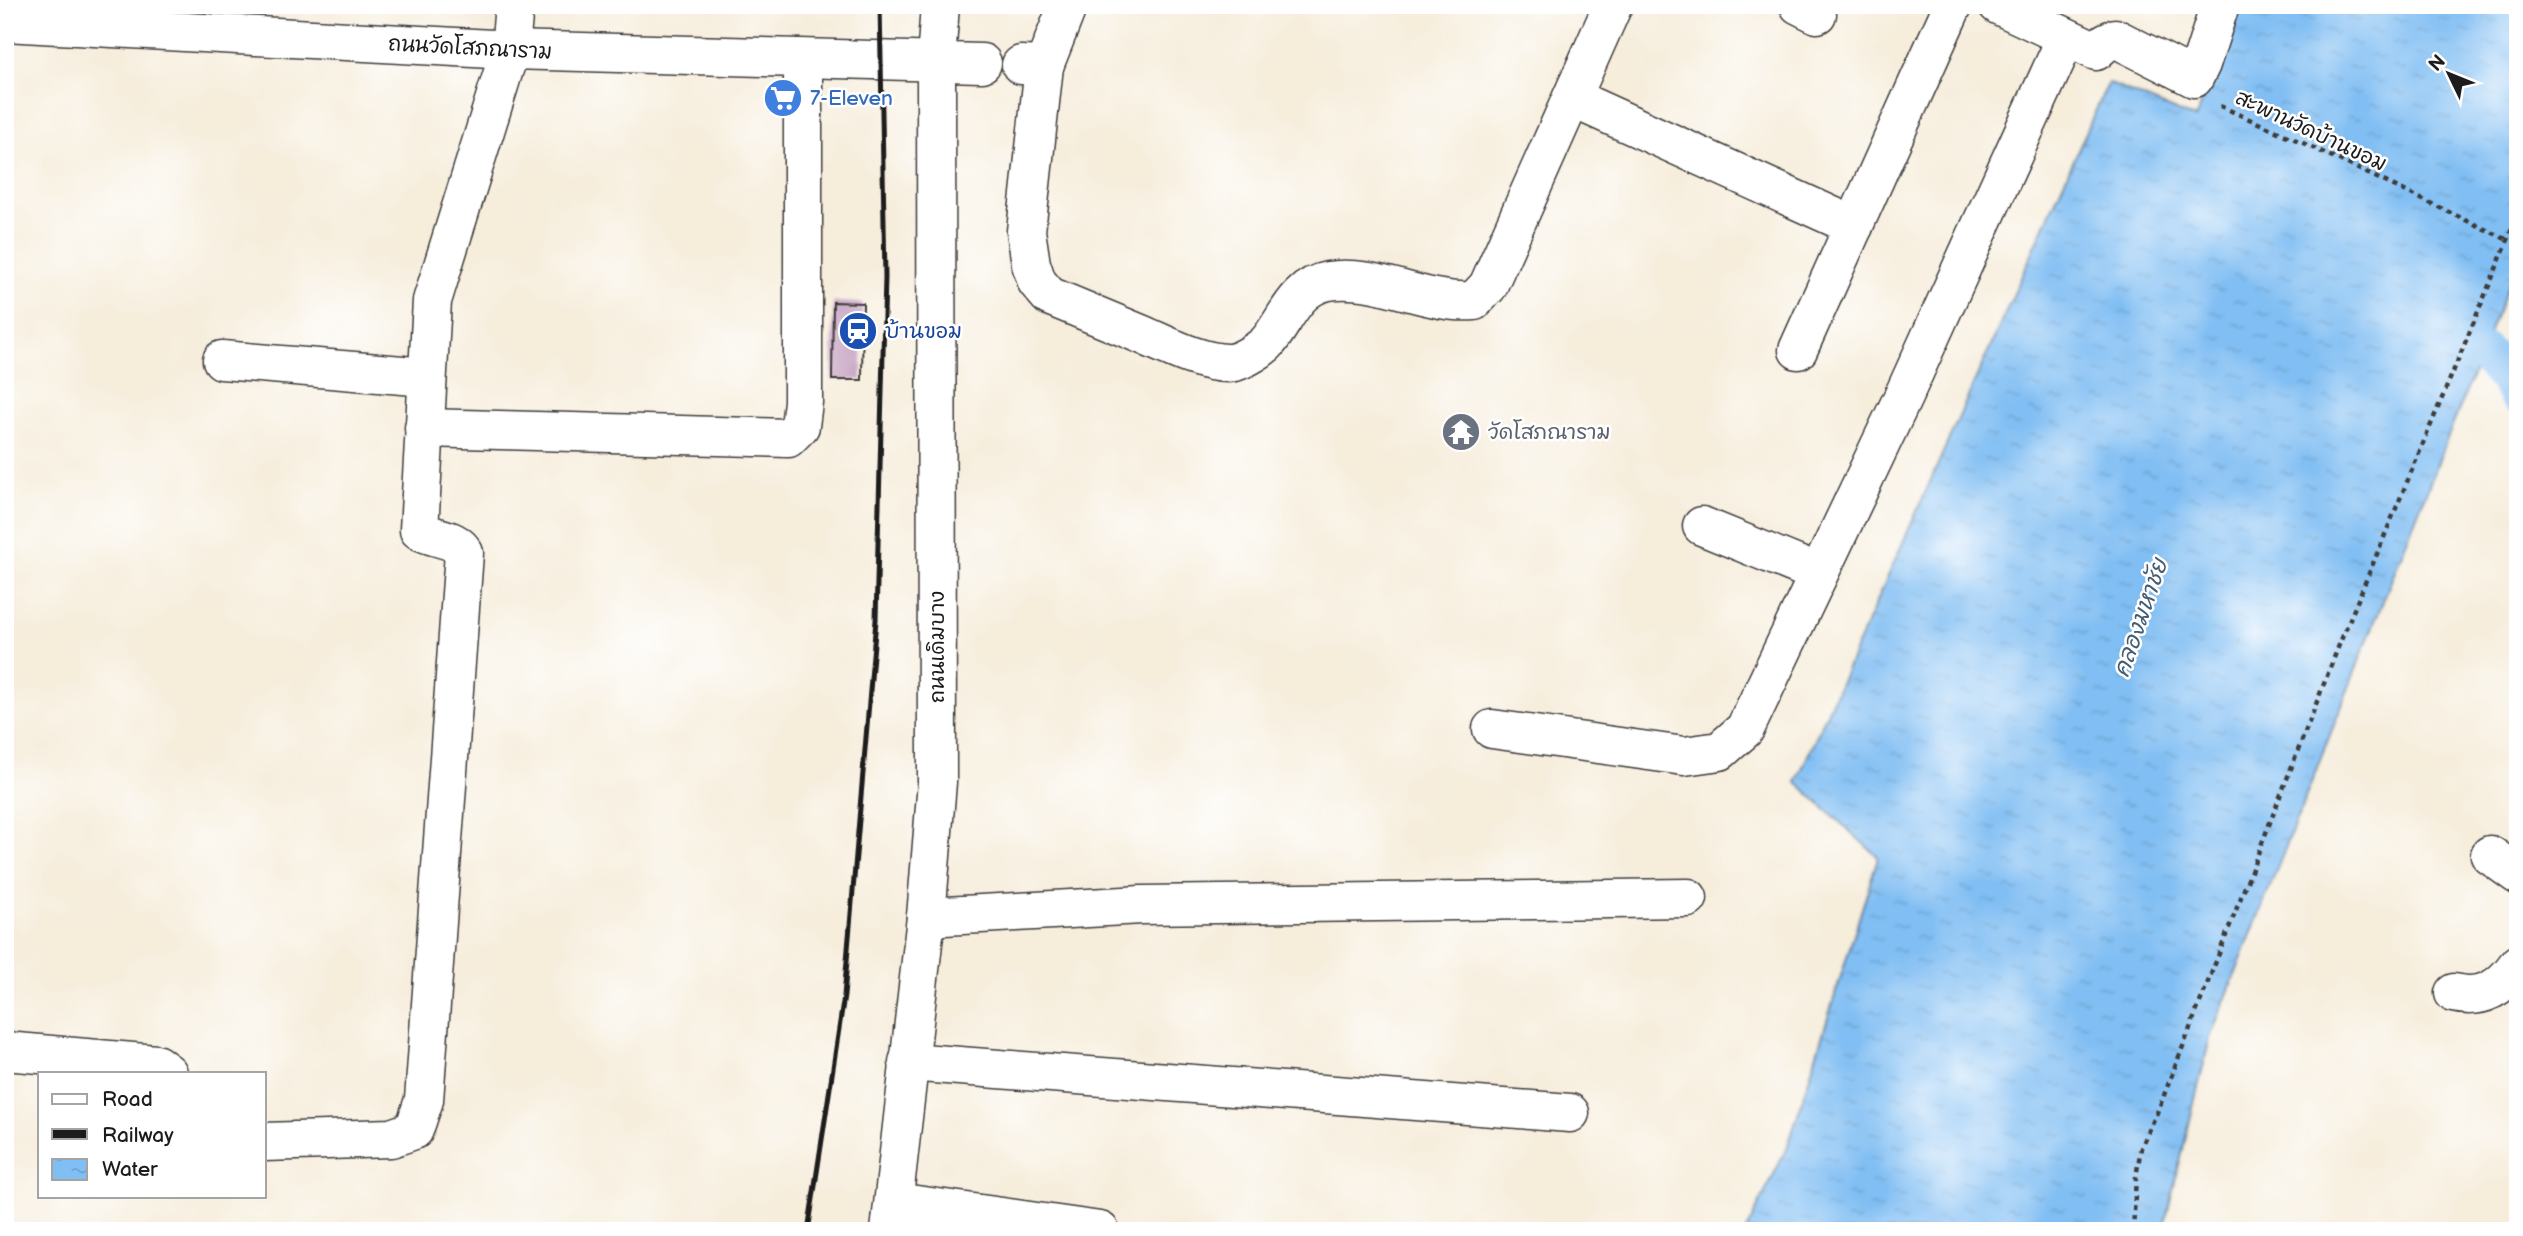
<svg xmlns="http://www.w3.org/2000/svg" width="2523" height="1236" viewBox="0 0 2523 1236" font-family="'Balsamiq Sans','Playpen Sans Thai',sans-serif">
<defs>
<pattern id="water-ripples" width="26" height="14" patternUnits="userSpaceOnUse" patternTransform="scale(1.75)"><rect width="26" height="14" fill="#80bef3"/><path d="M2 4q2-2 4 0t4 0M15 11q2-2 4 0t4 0" fill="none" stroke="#6ea3d0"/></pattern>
</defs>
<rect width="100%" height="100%" fill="#fff"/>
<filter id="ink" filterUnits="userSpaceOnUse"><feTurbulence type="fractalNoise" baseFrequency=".0143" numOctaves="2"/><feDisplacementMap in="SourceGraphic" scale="14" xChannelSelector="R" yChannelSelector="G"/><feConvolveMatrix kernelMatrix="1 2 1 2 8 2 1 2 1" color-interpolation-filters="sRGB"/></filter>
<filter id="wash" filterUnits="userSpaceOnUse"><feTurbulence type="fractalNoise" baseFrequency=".00686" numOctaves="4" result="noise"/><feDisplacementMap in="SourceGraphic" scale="28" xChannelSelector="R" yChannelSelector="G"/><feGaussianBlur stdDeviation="1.57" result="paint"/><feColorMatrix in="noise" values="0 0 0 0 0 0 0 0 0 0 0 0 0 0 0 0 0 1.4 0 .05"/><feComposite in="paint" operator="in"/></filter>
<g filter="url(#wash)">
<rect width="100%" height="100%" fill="#f6eddb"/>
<polygon fill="url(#water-ripples)" stroke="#4e6d88" stroke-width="2" points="2241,5 2518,5 2518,260 2210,1038 2163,1231 1746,1231 1788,1146 1878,857 1796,782 2108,83 2195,119 2233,32"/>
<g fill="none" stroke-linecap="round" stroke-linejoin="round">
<polyline stroke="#80bef3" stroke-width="40" points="2483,352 2507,377 2518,394"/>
</g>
<g id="blocks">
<polygon fill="#c49fc0" points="833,302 863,303 862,380 832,380"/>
</g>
</g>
<g filter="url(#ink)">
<use href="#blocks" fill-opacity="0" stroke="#3d3b39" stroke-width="2"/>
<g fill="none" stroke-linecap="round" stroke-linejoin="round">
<g stroke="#3d3b39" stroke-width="41">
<g id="minor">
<polyline points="1799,5 1817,14"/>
<polyline points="1998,5 2096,51 2106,42 2115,38 2194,78 2201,64 2220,5"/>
<polyline points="5,22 510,50 982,63"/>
<polyline points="1021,65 1044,66 1068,5"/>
<path d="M1044,66L1026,231L1031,264L1037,282L1049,296C1081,309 1112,322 1143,335C1168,346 1201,363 1228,363C1239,363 1258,351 1266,344C1286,322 1294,287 1328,281C1377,273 1425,305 1474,301L1488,286L1613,5"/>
<polyline points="1572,98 1854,226"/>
<polyline points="1798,350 1953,5"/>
<polyline points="222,360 427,377"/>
<polyline points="424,428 788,438 800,426 803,402 803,59"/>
<polyline points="1702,526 1817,573"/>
<polyline points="1492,729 1684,756 1720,751 1745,729 1903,397 2066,38"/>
<polyline points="2490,855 2518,875"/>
<polyline points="926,917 1142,905 1688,898"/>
<path d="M2454,993C2483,1000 2501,988 2518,964"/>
<polyline points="5,1051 156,1064 168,1073"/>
<polyline points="908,1062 1570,1113"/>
<path d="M264,1142L391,1138L414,1130L424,1100L464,553C457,537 433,539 419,530L432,301L510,50L514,5"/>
<polyline points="895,1202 1100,1231"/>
<polyline points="890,1231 926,917 937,782 936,61 940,5"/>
</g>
</g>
<g stroke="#3d3b39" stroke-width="4.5" stroke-dasharray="5 5" stroke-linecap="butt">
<polyline points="2220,106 2301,142 2508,240"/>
<polyline points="2133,1231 2136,1177 2141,1148 2159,1108 2339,645 2508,240 2518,211"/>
</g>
<use href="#minor" stroke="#fff" stroke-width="38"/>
<polyline stroke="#1c1c1c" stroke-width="5" points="808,1231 844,996 876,620 885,277 880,5"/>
</g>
</g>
<defs>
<g id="supermarket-disc" transform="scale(2.0125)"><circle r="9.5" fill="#3f7fe0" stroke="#fff"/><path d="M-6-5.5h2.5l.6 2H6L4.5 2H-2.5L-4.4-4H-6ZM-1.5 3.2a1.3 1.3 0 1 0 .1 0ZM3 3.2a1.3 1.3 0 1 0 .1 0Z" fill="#fff"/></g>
<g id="station-disc" transform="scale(2.0125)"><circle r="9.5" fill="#1a4fb4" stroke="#fff"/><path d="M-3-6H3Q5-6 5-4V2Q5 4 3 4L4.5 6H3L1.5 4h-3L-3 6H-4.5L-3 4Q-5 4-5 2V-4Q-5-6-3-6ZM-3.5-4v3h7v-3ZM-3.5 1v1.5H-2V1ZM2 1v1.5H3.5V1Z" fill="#fff"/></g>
<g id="temple-disc" transform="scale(2.0125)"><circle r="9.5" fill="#6b7280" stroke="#fff"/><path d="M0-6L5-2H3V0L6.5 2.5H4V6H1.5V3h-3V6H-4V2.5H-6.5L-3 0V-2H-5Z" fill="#fff"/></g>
</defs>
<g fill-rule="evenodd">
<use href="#supermarket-disc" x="783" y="98"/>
<use href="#station-disc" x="858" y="331"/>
<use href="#temple-disc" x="1461" y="432"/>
</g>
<g text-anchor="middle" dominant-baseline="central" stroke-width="5" stroke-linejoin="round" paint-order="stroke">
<g font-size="21" fill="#1c1c1c" stroke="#fff">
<text transform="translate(470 48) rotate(3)">ถนนวัดโสภณาราม</text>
<text transform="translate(2311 131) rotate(25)">สะพานวัดบ้านขอม</text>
<text transform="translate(937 647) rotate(-90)">ถนนเดิมบาง</text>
</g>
<g font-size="21" fill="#366cbe" stroke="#fff" text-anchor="start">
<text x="810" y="98">7-Eleven</text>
</g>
<g font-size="21" fill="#164399" stroke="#fff" text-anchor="start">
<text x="885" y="331">บ้านขอม</text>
</g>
<g font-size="21" fill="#5b616d" stroke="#fff" text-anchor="start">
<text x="1488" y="432">วัดโสภณาราม</text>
</g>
<g font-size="23" font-style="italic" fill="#445d72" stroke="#fff">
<text transform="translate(2141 618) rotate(-71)">คลองมหาชัย</text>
</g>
</g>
<rect width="2523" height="1236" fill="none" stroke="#fff" stroke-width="28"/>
<rect x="38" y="1072" width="228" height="126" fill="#ffffff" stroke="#a4a4a4" stroke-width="2"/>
<rect x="52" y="1094" width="35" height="10" fill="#ffffff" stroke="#a4a4a4" stroke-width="2"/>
<text x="102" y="1106" font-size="21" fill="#1c1c1c">Road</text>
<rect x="52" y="1129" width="35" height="10" fill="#1c1c1c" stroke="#a4a4a4" stroke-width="2"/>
<text x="102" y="1142" font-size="21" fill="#1c1c1c">Railway</text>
<rect x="52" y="1159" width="35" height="21" fill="url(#water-ripples)" stroke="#a4a4a4" stroke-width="2"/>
<text x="102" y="1176" font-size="21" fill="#1c1c1c">Water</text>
<g transform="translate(2449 74) rotate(313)" stroke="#ffffff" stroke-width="5" paint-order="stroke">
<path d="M0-5L12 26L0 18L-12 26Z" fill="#1c1c1c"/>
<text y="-10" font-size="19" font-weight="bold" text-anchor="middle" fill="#1c1c1c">N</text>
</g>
</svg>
